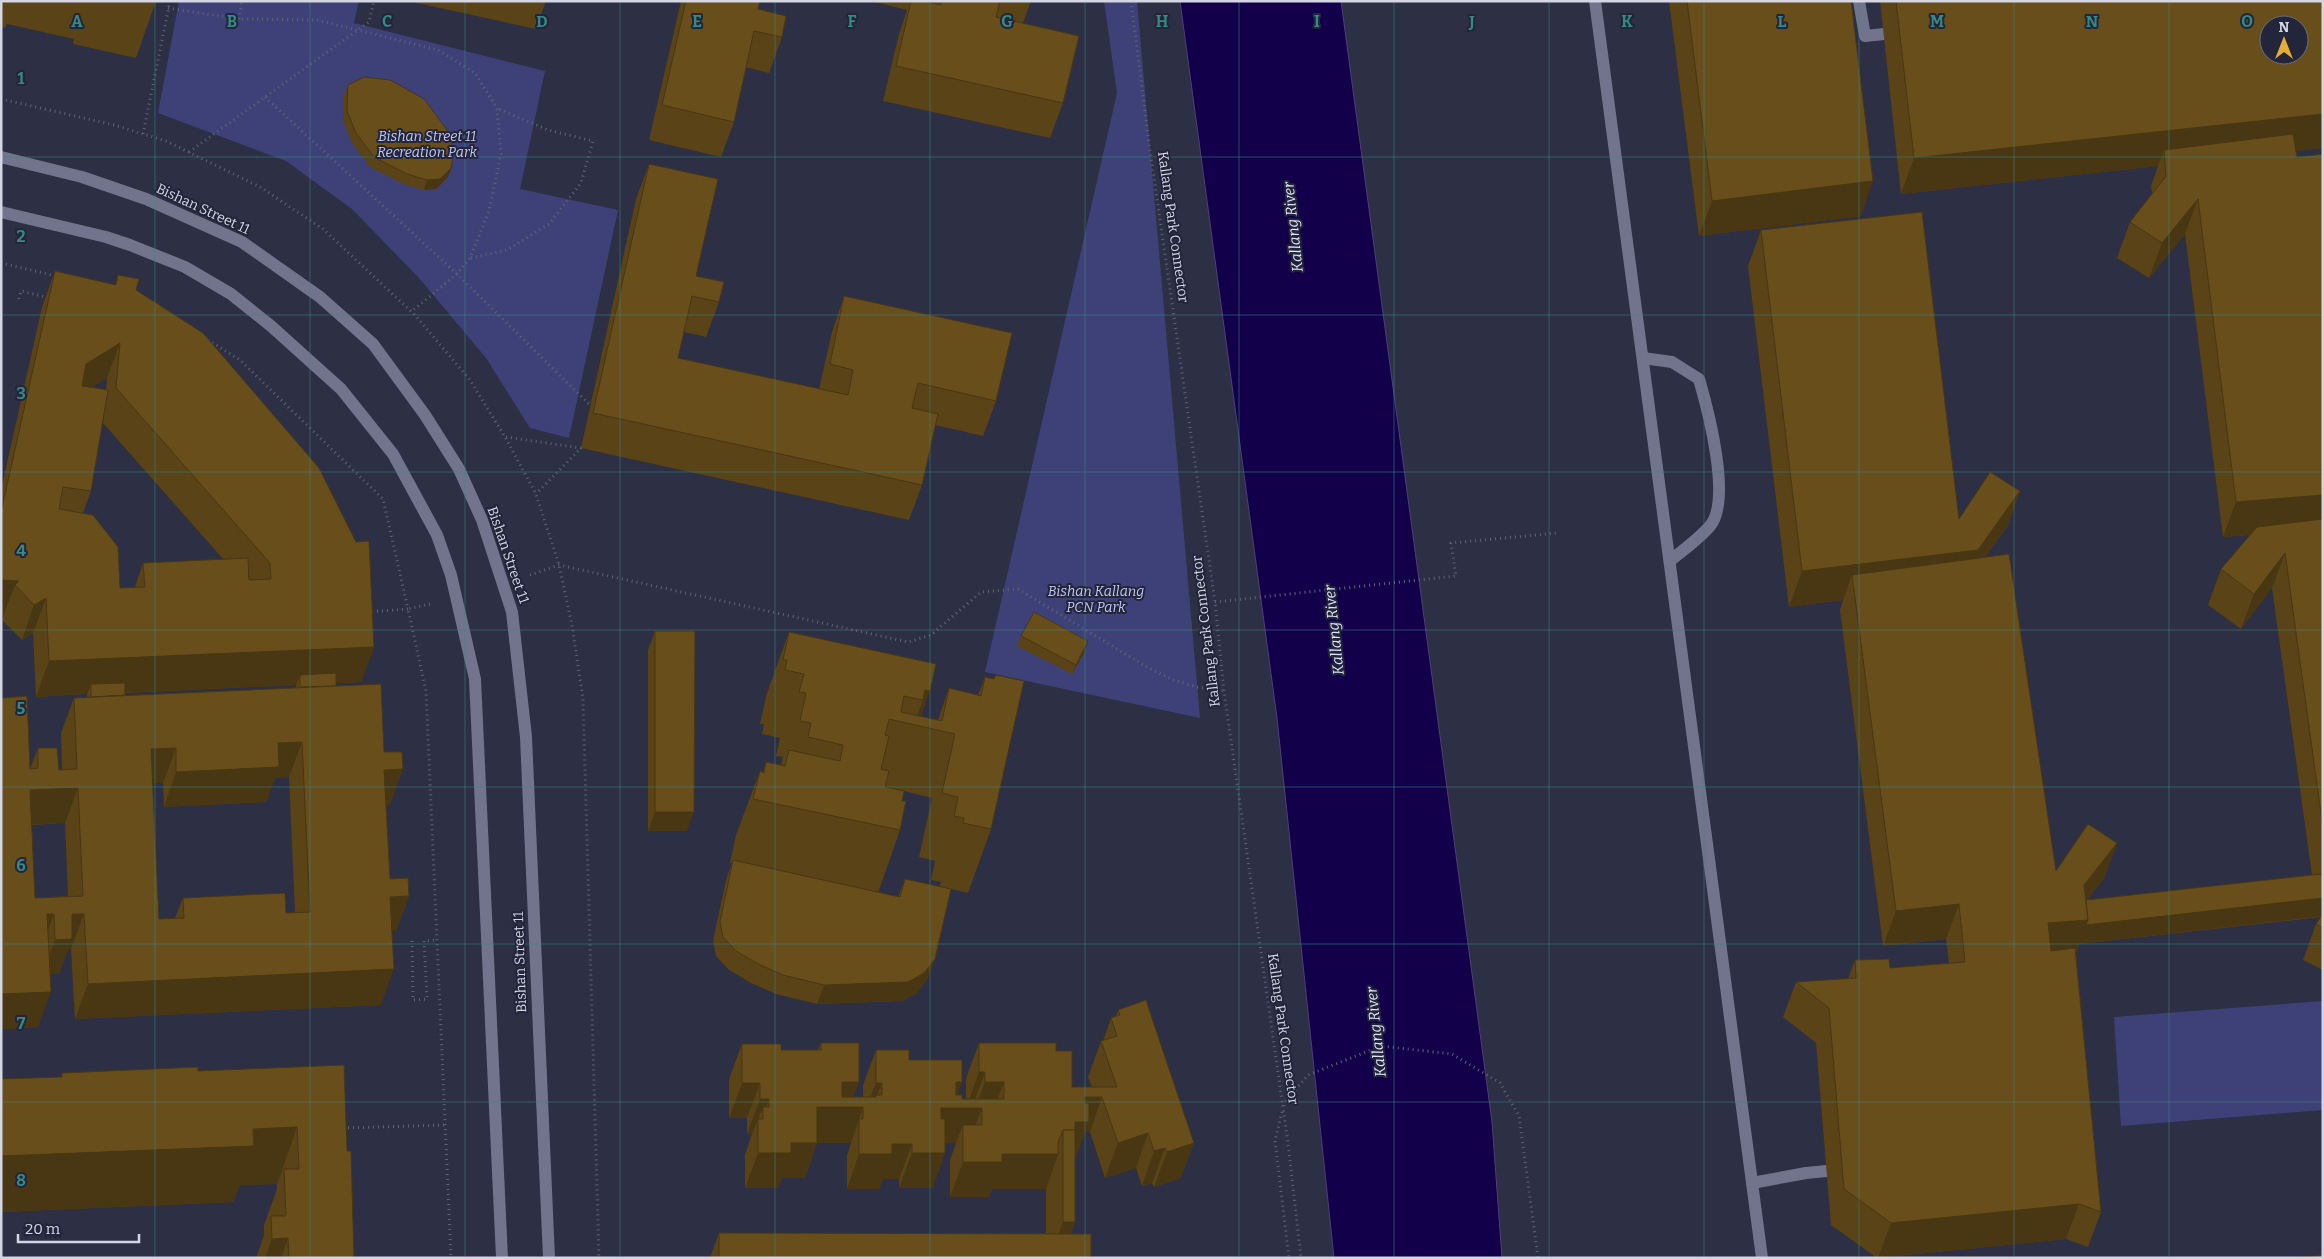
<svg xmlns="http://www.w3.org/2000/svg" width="2324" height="1259" viewBox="0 0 2324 1259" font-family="Bitter,serif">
<rect width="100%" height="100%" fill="#2d2f44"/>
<g fill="#3e4177">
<polygon points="179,1 359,1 354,23 545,71 520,189 618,210 569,438 530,428 486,358 419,278 352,209 286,161 158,113"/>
<polygon points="1104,1 1137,1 1200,718 985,672 1117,93"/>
<polygon points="2323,1001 2323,1110 2121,1126 2114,1017"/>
</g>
<polygon fill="#12004b" stroke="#4c4079" points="1180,1 1341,1 1492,1122 1502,1258 1334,1258 1277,718"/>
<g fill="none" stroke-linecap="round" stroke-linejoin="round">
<g stroke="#616376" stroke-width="3" stroke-dasharray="1 4" stroke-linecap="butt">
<polyline points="1131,1 1149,143 1215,602 1224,691 1288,1143 1301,1258"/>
<polyline points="168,8 239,19 317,20 438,50 475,73 497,108 501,154 489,211 470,258 457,274 412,311"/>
<polyline points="239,19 242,1"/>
<polyline points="265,97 457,274 590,405"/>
<polyline points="1,99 114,125 166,141 260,187 323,229 415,315 470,380 505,437 536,494 559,565 572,625 583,699 599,1258"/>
<polyline points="143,134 170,1"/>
<polyline points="189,152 369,22 374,1"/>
<polyline points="471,258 507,250 549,224 581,183 593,141 548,130 497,108"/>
<polyline points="1,263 56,276"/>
<polyline points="19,299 21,291 50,298"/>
<polyline points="208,340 240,360 383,499 408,609 368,612"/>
<polyline points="506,437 581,448 536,494"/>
<polyline points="530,575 559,565 908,642 931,635 981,592 1018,589 1147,667 1171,679 1196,687 1224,691"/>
<polyline points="1215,602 1456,576 1451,543 1557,533"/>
<polyline points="430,604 408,609 426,691 451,1258"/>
<polyline points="412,941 413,1000 427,999 424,941 436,940"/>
<polyline points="1284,1106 1285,1102 1308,1075 1381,1046 1452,1054 1500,1083 1519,1116 1538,1258"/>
<polyline points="1282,1112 1275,1141 1289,1258"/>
<polyline points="343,1128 445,1125"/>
</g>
<g stroke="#71748c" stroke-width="12">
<polyline points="1595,1 1762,1258"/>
<polyline points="1859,1 1865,36 1884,34"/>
<path d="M1643,358L1672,362L1699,379C1708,410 1732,500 1710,526C1699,539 1683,550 1670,561"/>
<polyline points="1752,1183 1806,1173 1827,1171"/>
</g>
<g stroke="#71748c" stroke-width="12">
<polyline points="1,157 82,177 146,199 242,242 320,297 373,344 425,415 459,469 482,520 512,612 526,737 549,1258"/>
<polyline points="1,212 106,237 130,245 185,267 231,294 271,326 341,389 393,454 437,535 451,575 475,679 502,1258"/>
</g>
</g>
<g fill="#594317" fill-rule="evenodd">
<polygon points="1,1 156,1 136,58 73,44 74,39 7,24 5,28 1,27"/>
<polygon points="408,1 546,1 536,29"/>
<polygon points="681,1 760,1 758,9 782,37 769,73 746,67 734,122 721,157 649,140"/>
<polygon points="871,1 1031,1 1023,23 1063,103 1050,138 883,101 899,34 907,10"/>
<polygon points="1669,1 1851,1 1861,216 1699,236"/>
<polygon points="1880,1 2323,1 2323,148 2296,151 2297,157 2323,154 2323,970 2303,960 2316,924 2321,917 2079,944 2076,954 2101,1212 2088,1247 2066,1239 1877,1258 1831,1225 1816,1043 1783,1017 1796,982 1848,979 1855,960 1890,968 1949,963 1946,939 1883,946 1840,610 1843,600 1789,607 1748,266 1761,230 1959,519 2020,491 2007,527 1985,557 2056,871 2117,843 2104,878 2087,900 2312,875 2272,588 2241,629 2208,605 2221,569 2250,535 2223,537 2185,234 2149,278 2117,258 2130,222 2152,194 2151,186 2158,166 1901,194"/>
<polygon points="348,85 448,177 436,189 424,190 403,184 370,167 352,143 343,121 344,95"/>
<polygon points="649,164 696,276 719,302 706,337 684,332 678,358 819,389 832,332 844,296 996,401 983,436 935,425 922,485 909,520 581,448 636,199"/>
<path d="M55,271L115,285L118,275L136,290L374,647L361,682L336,683V686L384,752L403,769L390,804L386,805L390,879L409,896L396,931H392L381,1005L75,1019L71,949H68L59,974H50L38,1027L1,1029L30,769L38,748L59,770H62L61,733L74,698L87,697V694L36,697L33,633L22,640L2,620L3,616H1V490L42,307ZM107,378L106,390L92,387ZM104,412L103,423L223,559L143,563L135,587L120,588L83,513L91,491ZM296,685V688L125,695V693ZM289,777L295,912L286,913L183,898L175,918L159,919L152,783H163L164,807L266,802L275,778ZM65,823L68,896L35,898L31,825Z"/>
<polygon points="655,631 687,831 648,831 648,650"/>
<path d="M789,632L936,664L921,716L938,720L949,688L978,695L985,677L991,829L968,893L951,889L928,978L917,993L901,1001L817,1004L776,994L751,983L729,970L716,956L713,941L726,880L732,863H730L736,835L760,771L763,772L766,762L781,765L783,757L776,756L780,738L762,734L764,724H760L766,696ZM904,791L932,798L919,857L935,861L931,880L941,882L939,887L905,879L898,897L878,893L900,830L902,801Z"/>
<polygon points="1021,636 1085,651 1072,674 1017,646"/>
<polygon points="1118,1010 1181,1178 1154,1187 1152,1183 1142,1186 1136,1168 1105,1178 1090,1132 1085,1132 1076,1157 1075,1157 1071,1234 1091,1258 710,1258 719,1233 1046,1234 1046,1189 992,1189 989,1197 950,1197 950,1160 956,1143 945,1143 933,1188 899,1188 899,1179 883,1179 879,1189 847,1189 847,1155 851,1143 817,1143 805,1178 782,1178 778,1188 745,1188 745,1155 752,1134 747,1134 747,1118 729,1118 729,1079 742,1044 781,1050 818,1050 821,1043 859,1082 853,1097 863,1097 863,1085 876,1050 909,1060 958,1095 962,1099 966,1099 966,1078 979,1043 1056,1051 1072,1087 1092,1087 1088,1077 1101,1041 1103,1041 1111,1018 1116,1016"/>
<polygon points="198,1071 347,1151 354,1258 256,1258 264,1235 264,1225 277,1189 277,1184 240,1185 233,1202 1,1212 1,1079 61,1077 62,1073"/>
</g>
<g fill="#493713">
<polygon points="2323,114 2323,148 2165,165 2164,150 2158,166 1901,194 1914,158"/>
<polygon points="451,168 448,177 436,189 424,190 427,180"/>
<polygon points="1873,181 1861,216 1699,236 1712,201"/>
<polygon points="2198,199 2185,234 2149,278 2162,243"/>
<polygon points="120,343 107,378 73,399 86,364"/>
<polygon points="2020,491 2007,527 1965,585 1852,575 1843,600 1789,607 1802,571 1978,550"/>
<polygon points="2323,495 2323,529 2223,537 2236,502"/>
<polygon points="2285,553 2272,588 2241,629 2254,594"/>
<polygon points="1,580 19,581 15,585 3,616 1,616"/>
<polygon points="46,598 33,633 22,640 34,605"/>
<polygon points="1088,641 1085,651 1072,674 1076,665"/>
<polygon points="374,647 361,682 300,685 300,675 296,685 91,694 91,684 87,694 36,697 49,661"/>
<polygon points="925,690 930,691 918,725 914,724 923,700"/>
<polygon points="302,742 289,777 275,778 266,802 164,807 176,772 278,743"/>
<polygon points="176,748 163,783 138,784 151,749"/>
<polygon points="403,769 390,804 371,806 384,770"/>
<polygon points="78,788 65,823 17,825 30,790"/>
<polygon points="655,812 694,812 687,831 648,831"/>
<polygon points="2117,843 2104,878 2080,910 2084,885"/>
<polygon points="409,896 396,931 378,932 390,897"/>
<polygon points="2323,898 2323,916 2079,944 2075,955 2035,958 2048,923"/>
<polygon points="1959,904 1946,939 1883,946 1896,911"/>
<polygon points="47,914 54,914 41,949"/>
<polygon points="72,914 84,914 71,949 68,949 59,974 42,975 55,940"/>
<polygon points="935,959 928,978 917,993 901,1001 817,1004 824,985"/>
<polygon points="394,969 381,1005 75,1019 88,984"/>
<polygon points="51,992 38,1027 1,1029 1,994"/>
<polygon points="979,1072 985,1072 972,1108 966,1108"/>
<polygon points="842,1082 859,1082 849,1107 863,1107 851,1143 805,1143 817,1107"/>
<polygon points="956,1082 962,1082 953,1108 975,1108 985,1082 1004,1082 991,1117 982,1108 969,1143 963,1125 956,1143 928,1143 941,1108"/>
<polygon points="742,1083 760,1083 747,1118 729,1118"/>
<polygon points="876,1083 882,1083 869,1118 876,1095 868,1118 863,1117"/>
<polygon points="1085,1097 1102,1097 1090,1132 1085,1132 1076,1157 1070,1157 1075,1122"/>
<polygon points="760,1099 769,1099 763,1116 763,1107 752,1134 747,1134"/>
<polygon points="297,1127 277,1184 240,1185 233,1202 1,1212 1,1156 253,1129"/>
<polygon points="1148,1133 1136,1168 1105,1178 1118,1143"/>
<polygon points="791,1143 817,1143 805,1178 782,1178 778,1188 745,1188 758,1153"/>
<polygon points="1194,1143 1181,1178 1154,1187 1167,1152"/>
<polygon points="892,1144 912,1144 899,1179 883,1179 879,1189 847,1189 859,1154"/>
<polygon points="1165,1148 1152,1183 1142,1186 1154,1151"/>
<polygon points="912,1153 945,1153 933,1188 899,1188"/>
<polygon points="1002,1154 1058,1154 1046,1189 992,1189 989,1197 950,1197 963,1162"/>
<polygon points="2079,1204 2066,1239 1878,1258 1891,1223"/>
<polygon points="1063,1222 1075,1222 1062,1258 1050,1258"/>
<polygon points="288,1238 281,1258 265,1258 272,1239"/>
</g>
<g fill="#684e1b" stroke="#493713" fill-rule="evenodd">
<polygon points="686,1 760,1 758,9 786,16 782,37 754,31 734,122 662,105"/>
<polygon points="911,1 924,1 941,5 941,1 1000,1 996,17 1079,36 1063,103 896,66"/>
<polygon points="1687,1 1851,1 1873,181 1712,201"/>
<path d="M1896,1H2323V114L1914,158ZM2269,25H2299V55H2269Z"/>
<polygon points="364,77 390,80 424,99 447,130 454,152 451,168 440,179 427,180 407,174 374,157 356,133 347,111 348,85"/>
<polygon points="2293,134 2297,157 2323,154 2323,495 2236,502 2198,199 2162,243 2130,222 2166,176 2164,150"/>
<polygon points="649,164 718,179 696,276 724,282 719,302 692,296 678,358 848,395 853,370 830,364 844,296 1012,333 996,401 918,383 912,408 938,414 922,485 593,413"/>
<polygon points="1922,212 1959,519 1990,472 2020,491 1978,550 1802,571 1761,230"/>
<path d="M55,271L116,285L118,275L139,279L136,290L203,333L319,468L356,542L369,541L374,647L49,661L46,598L34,605L15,585L19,581L1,580V512ZM120,343L116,388L270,563L271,579L249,580L248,558L143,563L145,587L120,588L118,547L93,515L59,509L63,487L91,491L108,390L82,386L86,364Z"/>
<polygon points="2323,519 2323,828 2285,553 2254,594 2221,569 2257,527"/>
<polygon points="2009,554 2056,871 2088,824 2117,843 2084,885 2088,920 2048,923 2051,951 2075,948 2101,1212 2079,1204 1891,1223 1844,1189 1829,1008 1796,982 1856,978 1855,960 1889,959 1890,968 1965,962 1959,904 1896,911 1852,575"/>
<polygon points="1034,612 1088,641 1076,665 1021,636"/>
<polygon points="655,631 695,631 694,812 655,812"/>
<polygon points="789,632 936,664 930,691 925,690 923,700 904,696 901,712 942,721 949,688 981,696 985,677 994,679 996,675 1024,681 991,829 963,823 964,818 954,816 958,797 942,793 955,734 889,719 885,735 889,736 881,769 889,771 885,787 904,791 902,801 906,801 900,830 753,799 760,771 764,773 766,762 785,766 789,750 840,761 843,745 808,737 811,723 800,721 806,693 799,692 804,674 785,670 787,660 783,660"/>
<polygon points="336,673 336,686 300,687 300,675"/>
<polygon points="125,683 125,695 91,697 91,684"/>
<path d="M381,684L384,752H402L403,769L384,770L390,879L408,878L409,896L390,897L394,969L88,984L84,914H72V939L55,940L54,914H47L51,992L1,994V698L27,696L30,769L38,768V748H57L59,770L77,769L74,698ZM302,742L310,912L286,913L285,893L183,898L184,918L159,919L151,749L176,748V772L279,767L278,743ZM78,788L83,896L35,898L30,790Z"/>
<polygon points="733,860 900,897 905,879 951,889 935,959 924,973 908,982 824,985 783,975 758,964 736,951 723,937 720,922"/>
<polygon points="2321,874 2323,876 2323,898 2086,925 2088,920 2086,900"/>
<polygon points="2323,914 2323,928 2316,924"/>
<polygon points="1146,1000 1194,1143 1167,1152 1165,1148 1154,1151 1148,1133 1118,1143 1102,1097 1085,1097 1085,1103 1089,1103 1089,1122 1075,1122 1075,1142 1075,1130 1063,1130 1058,1142 1058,1154 1002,1154 1002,1162 963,1162 963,1125 982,1125 982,1108 941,1108 941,1119 945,1119 945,1153 912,1153 912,1144 892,1144 892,1154 859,1154 859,1119 863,1119 863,1107 817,1107 817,1143 791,1143 791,1153 758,1153 758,1119 763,1119 763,1107 769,1107 769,1099 760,1099 760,1083 742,1083 742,1044 781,1044 781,1050 821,1050 821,1043 859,1043 859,1082 842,1082 842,1097 876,1097 876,1095 882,1095 882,1083 876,1083 876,1050 909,1050 909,1060 962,1060 962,1082 956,1082 956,1095 962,1095 962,1099 1004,1099 1004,1082 985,1082 985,1072 979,1072 979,1043 1056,1043 1056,1051 1072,1051 1072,1087 1117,1087 1101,1041 1117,1036 1111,1018 1120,1015 1118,1010"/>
<polygon points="344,1065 347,1151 351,1151 354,1258 289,1258 288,1238 272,1239 271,1216 286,1216 284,1169 299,1169 297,1127 253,1129 254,1146 1,1156 1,1079 62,1077 62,1073 198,1067 198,1071"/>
<rect x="1063" y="1130" width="12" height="92"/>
<polygon points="719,1233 1091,1234 1091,1258 719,1258"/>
<polygon points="2323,1255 2323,1258 2298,1258"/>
</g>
<path fill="none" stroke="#368985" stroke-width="1" stroke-opacity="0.55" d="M155,1V1258M310,1V1258M465,1V1258M620,1V1258M775,1V1258M930,1V1258M1085,1V1258M1239,1V1258M1394,1V1258M1549,1V1258M1704,1V1258M1859,1V1258M2014,1V1258M2169,1V1258M1,157H2323M1,315H2323M1,472H2323M1,630H2323M1,787H2323M1,944H2323M1,1102H2323"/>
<g text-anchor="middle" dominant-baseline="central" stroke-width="4" stroke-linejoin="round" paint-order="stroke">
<g font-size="14" font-style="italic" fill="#c1c7f3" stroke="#23253a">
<text x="427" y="136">Bishan Street 11<tspan x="427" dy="16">Recreation Park</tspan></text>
<text x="1096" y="591">Bishan Kallang<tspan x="1096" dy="16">PCN Park</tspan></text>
</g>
<g font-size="14" fill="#d4d6e3" stroke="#23253a">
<text transform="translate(203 209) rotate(25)">Bishan Street 11</text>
<text transform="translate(1173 227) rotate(82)">Kallang Park Connector</text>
<text transform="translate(508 555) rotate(71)">Bishan Street 11</text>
<text transform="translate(1206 631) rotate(-97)">Kallang Park Connector</text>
<text transform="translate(520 962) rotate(-92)">Bishan Street 11</text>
<text transform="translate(1283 1029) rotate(82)">Kallang Park Connector</text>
</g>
<g font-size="15" font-style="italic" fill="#dfe2f9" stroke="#23253a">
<text transform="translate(1293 227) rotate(-96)">Kallang River</text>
<text transform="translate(1334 630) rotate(-96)">Kallang River</text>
<text transform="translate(1376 1032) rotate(-96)">Kallang River</text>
</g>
</g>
<g font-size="16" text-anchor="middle" font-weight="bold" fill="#368985" stroke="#23253a" stroke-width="4" stroke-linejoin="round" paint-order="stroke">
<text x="77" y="27">A</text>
<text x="232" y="27">B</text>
<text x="387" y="27">C</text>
<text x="542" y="27">D</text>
<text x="697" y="27">E</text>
<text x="852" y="27">F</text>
<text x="1007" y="27">G</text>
<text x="1162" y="27">H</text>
<text x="1317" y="27">I</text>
<text x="1472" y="27">J</text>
<text x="1627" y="27">K</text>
<text x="1782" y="27">L</text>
<text x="1937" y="27">M</text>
<text x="2092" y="27">N</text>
<text x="2247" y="27">O</text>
<text x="21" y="84">1</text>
<text x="21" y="242">2</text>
<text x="21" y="399">3</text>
<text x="21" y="556">4</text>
<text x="21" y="714">5</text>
<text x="21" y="871">6</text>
<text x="21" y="1029">7</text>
<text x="21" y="1186">8</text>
</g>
<rect width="2324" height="1259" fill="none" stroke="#d4d6e3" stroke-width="5"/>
<g transform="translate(2284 40)"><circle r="24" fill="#23253a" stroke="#6a6c7e"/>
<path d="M0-4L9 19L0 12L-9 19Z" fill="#e5ad36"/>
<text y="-8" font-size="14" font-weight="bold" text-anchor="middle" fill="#d4d6e3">N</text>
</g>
<path d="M18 1234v8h121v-8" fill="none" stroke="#d4d6e3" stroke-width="2.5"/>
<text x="25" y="1234" font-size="15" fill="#d4d6e3" stroke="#23253a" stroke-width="4" paint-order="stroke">20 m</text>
</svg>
